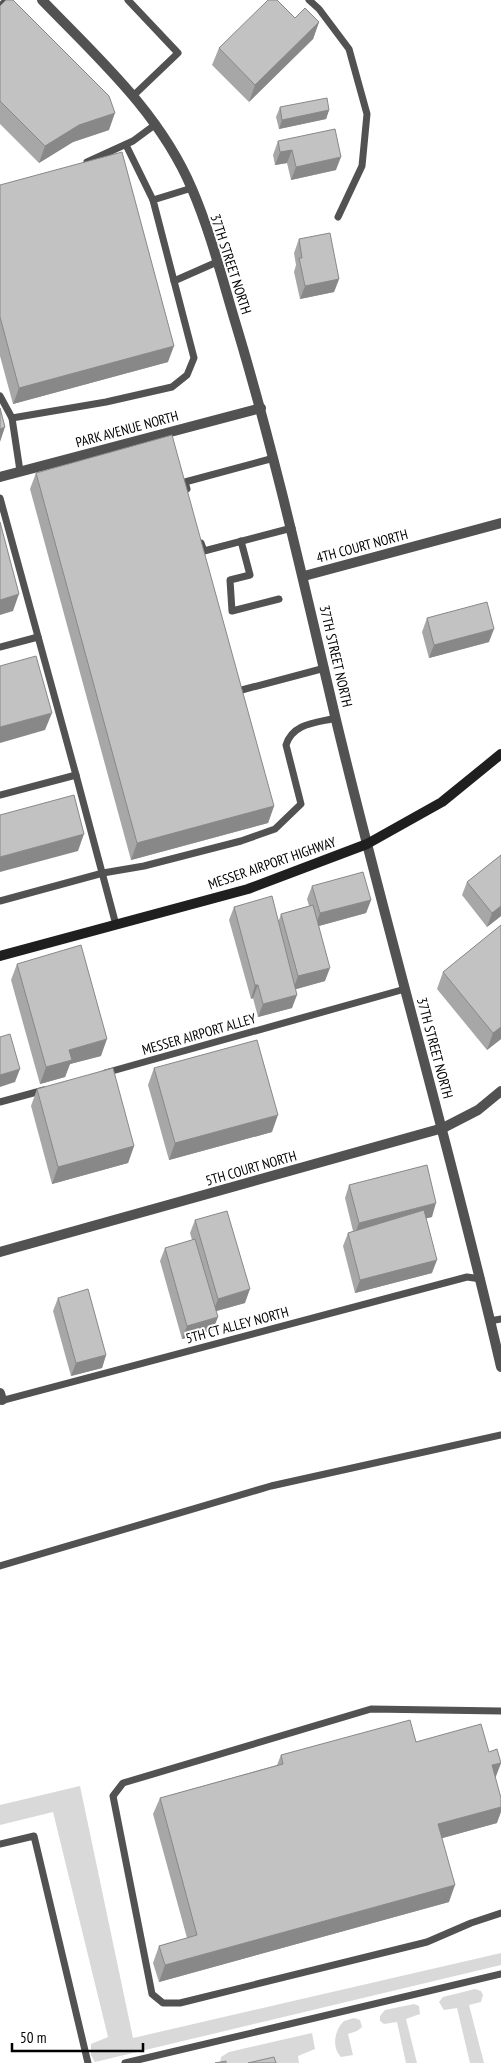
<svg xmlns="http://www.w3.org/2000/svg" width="501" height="2063" viewBox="0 0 501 2063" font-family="'PT Sans Narrow',sans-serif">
<rect width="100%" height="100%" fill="#fff"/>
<g fill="#d9d9d9">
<polygon points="80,1786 133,2038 501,1953 501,1965 95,2062 91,2055 91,2044 108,2037 53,1812 0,1825 0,1805"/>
<polygon points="475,1989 481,1991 483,1995 481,2002 469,2005 484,2063 470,2063 457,2008 444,2010 439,2002 443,1997"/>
<polygon points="414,2004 419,2006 420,2014 406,2019 417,2063 406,2063 397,2022 384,2024 380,2021 380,2016 385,2010"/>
<path d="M354,2018L360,2020L362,2027L357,2031L348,2034L353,2055L341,2057C331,2047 335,2029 344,2021Z"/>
<polygon points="312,2033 315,2049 298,2056 299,2063 220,2063 221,2057 229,2052"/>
</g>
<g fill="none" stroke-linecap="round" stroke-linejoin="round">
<g stroke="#525252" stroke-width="7">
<polyline points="128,0 178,53 133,96"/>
<polyline points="309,0 319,9 349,49 367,114 362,166 338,217"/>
<polyline points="0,6 7,0"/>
<polyline points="126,145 153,200"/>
<polyline points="87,162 133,141 156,124"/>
<polyline points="174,281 153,200 192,188"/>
<polyline points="0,396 12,418 106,402 172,387 187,375 194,358 174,281 217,262"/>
<polyline points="12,418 20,471"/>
<polyline points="187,489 185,482 274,458"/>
<polyline points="0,498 76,775"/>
<polyline points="241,541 250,575 230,580 232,611 279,599"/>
<polyline points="201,543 204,551 292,528"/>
<polyline points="0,647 38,637"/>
<polyline points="238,691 325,668"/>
<polyline points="0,795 76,775 116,925"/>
<path d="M0,901L103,873L144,866L241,841L275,829L301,804L286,745C293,723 316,723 336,718"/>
<polyline points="105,1073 405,989"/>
<polyline points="0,1102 44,1090"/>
<polyline points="490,1321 501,1319"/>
<polyline points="0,1401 467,1277 481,1279"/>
<polyline points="0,1566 271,1486 501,1435"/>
<polyline points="501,1711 371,1709 123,1783 113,1796 152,1994 163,2003 180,2003 427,1942 471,1923 501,1913"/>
<polyline points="0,1844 34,1836 88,2063"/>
<polyline points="125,2063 501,1974"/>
</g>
<g stroke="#525252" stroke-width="10">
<path d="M42,0C98,58 160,113 192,189C211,233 223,282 237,328C276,458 305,589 336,720C388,936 451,1150 501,1367"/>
<polyline points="0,477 261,408"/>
<polyline points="304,576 501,523"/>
<polyline points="0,1252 443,1128 478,1110 501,1091"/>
<polyline points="0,1393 2,1400"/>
</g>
<polyline stroke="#1f1f1f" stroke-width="10" points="0,956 248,889 367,844 442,802 501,754"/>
</g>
<g fill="#a7a7a7">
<polygon points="0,6 109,130 73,142 39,163 0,124"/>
<polygon points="295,18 319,22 313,39 249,102 212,65 219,48"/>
<polygon points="280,107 329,110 326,119 279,129 276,117"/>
<polygon points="278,141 336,170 291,180 287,163 275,165 273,155"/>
<polygon points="0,185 168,362 13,404 0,356"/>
<polygon points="299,239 339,279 334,292 300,299 294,272 296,265 294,253"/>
<polygon points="36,473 274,806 268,823 131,860 30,489"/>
<polygon points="427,618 489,642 429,658 422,632"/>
<polygon points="501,855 501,916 487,927 462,895 467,882"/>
<polygon points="312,886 371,900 366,913 319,926 325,981 296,989 292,1008 258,1017 253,998 251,999 229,920 234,907 279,920 281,914 309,906 307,899"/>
<polygon points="501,925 501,1039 487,1050 437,989 443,972"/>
<polygon points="17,964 101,1056 70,1064 65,1077 40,1084 11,980"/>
<polygon points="154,1068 272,1132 169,1160 148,1085"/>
<polygon points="37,1089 134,1146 128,1163 52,1184 31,1106"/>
<polygon points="349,1185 432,1217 426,1218 432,1273 355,1293 343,1246 348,1233 353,1231 345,1198"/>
<polygon points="195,1220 245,1303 216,1311 213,1330 182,1339 160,1261 165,1248 192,1240 190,1233"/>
<polygon points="58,1298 106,1355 102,1368 71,1376 53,1311"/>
<polygon points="416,1742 489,1752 501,1763 495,1777 497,1823 442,1838 449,1902 159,1982 153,1963 159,1946 187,1938 153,1814 160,1798 277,1765 281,1755"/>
</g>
<g fill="#888">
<polygon points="319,22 313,39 249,102 255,85"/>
<polygon points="329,110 326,119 279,129 282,120"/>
<polygon points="115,113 109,130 73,142 39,163 45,146 79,125"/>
<polygon points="292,150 287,163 275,165 280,152"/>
<polygon points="341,157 336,170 291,180 296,167"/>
<polygon points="339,279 334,292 300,299 305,286"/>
<polygon points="174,346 168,362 13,404 19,388"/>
<polygon points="5,427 0,442 0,429"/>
<polygon points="19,594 13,611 0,615 0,600"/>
<polygon points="494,629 489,642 429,658 434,645"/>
<polygon points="52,713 45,730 0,743 0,727"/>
<polygon points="274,806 268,823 131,860 137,843"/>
<polygon points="84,834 78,851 0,872 0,857"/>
<polygon points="371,900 366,913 315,927 320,913"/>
<polygon points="501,906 501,916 487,927 492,913"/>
<polygon points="330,968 325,981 293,990 298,976"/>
<polygon points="255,985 258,985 253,998 251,999"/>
<polygon points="297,995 292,1008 258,1017 263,1004"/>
<polygon points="501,1027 501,1039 487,1050 493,1033"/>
<polygon points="107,1039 101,1056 70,1064 65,1077 40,1084 46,1067 69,1050"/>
<polygon points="20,1069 15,1082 0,1087 0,1075"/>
<polygon points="278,1115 272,1132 169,1160 175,1143"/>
<polygon points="134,1146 128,1163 52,1184 58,1167"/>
<polygon points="436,1203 432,1217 354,1236 359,1223"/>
<polygon points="437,1260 432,1273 355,1293 360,1280"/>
<polygon points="250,1289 245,1303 213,1312 218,1299"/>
<polygon points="218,1317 213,1330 182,1339 187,1326"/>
<polygon points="106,1355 102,1368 71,1376 76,1363"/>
<polygon points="501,1763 495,1779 492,1765"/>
<polygon points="501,1807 501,1812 497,1823 432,1841 438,1824"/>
<polygon points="455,1885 449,1902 159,1982 165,1965"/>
</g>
<g fill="#c2c2c2" stroke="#888">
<polygon points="6,0 13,0 109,96 115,113 79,125 45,146 0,101 0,6"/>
<polygon points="268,0 277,0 295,18 305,8 319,22 255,85 219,48"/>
<polygon points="327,98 329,110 282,120 280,107"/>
<polygon points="335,129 341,157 296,167 292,150 280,152 278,141"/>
<polygon points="122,152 174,346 19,388 0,317 0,185"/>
<polygon points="330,233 339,279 305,286 299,258 302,258 299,239"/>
<polygon points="0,408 5,427 0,429"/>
<polygon points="172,435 274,806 137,843 36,473"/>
<polygon points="0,522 19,594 0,600"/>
<polygon points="487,602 494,629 434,645 427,618"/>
<polygon points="36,656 52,713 0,727 0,666"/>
<polygon points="74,795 84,834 0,857 0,815"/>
<polygon points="501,855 501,906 492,913 467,882"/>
<polygon points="363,872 371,900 320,913 312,886"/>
<polygon points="272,896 297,995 263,1004 258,985 255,985 234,907"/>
<polygon points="313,905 330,968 298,976 281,914"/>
<polygon points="501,925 501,1027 493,1033 443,972"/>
<polygon points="81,945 107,1039 69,1050 72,1060 46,1067 17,964"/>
<polygon points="10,1034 20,1069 0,1075 0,1037"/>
<polygon points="257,1040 278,1115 175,1143 154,1068"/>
<polygon points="113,1068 134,1146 58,1167 37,1089"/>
<polygon points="427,1165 436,1203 359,1223 349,1185"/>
<polygon points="424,1210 437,1260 360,1280 348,1233"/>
<polygon points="227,1211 250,1289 218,1299 195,1220"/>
<polygon points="195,1239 218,1317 187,1326 165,1248"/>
<polygon points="88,1289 106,1355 76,1363 58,1298"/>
<polygon points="410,1720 416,1742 481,1724 489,1752 497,1749 501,1763 492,1765 501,1798 501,1807 438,1824 455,1885 165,1965 159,1946 197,1935 160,1798 283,1764 281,1755"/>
<polygon points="274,2057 276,2063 248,2063"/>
<polygon points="226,2061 226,2063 215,2063"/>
</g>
<g text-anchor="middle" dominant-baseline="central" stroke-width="4" stroke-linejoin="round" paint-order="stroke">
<g font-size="14" fill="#000" stroke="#fff">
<text transform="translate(231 264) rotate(72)">37TH STREET NORTH</text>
<text transform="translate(127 429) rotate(-15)">PARK AVENUE NORTH</text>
<text transform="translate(362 546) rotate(-15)">4TH COURT NORTH</text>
<text transform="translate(336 656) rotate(77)">37TH STREET NORTH</text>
<text transform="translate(272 863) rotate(-19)">MESSER AIRPORT HIGHWAY</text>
<text transform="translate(199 1034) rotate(-16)">MESSER AIRPORT ALLEY</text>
<text transform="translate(435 1048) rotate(75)">37TH STREET NORTH</text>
<text transform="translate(251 1168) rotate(-16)">5TH COURT NORTH</text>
<text transform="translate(237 1325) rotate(-15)">5TH CT ALLEY NORTH</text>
</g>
</g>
<path d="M12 2043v8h131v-8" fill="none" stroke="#000000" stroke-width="2.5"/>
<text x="20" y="2043" font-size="15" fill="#000000" stroke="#ffffff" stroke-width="4" paint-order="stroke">50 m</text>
</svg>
